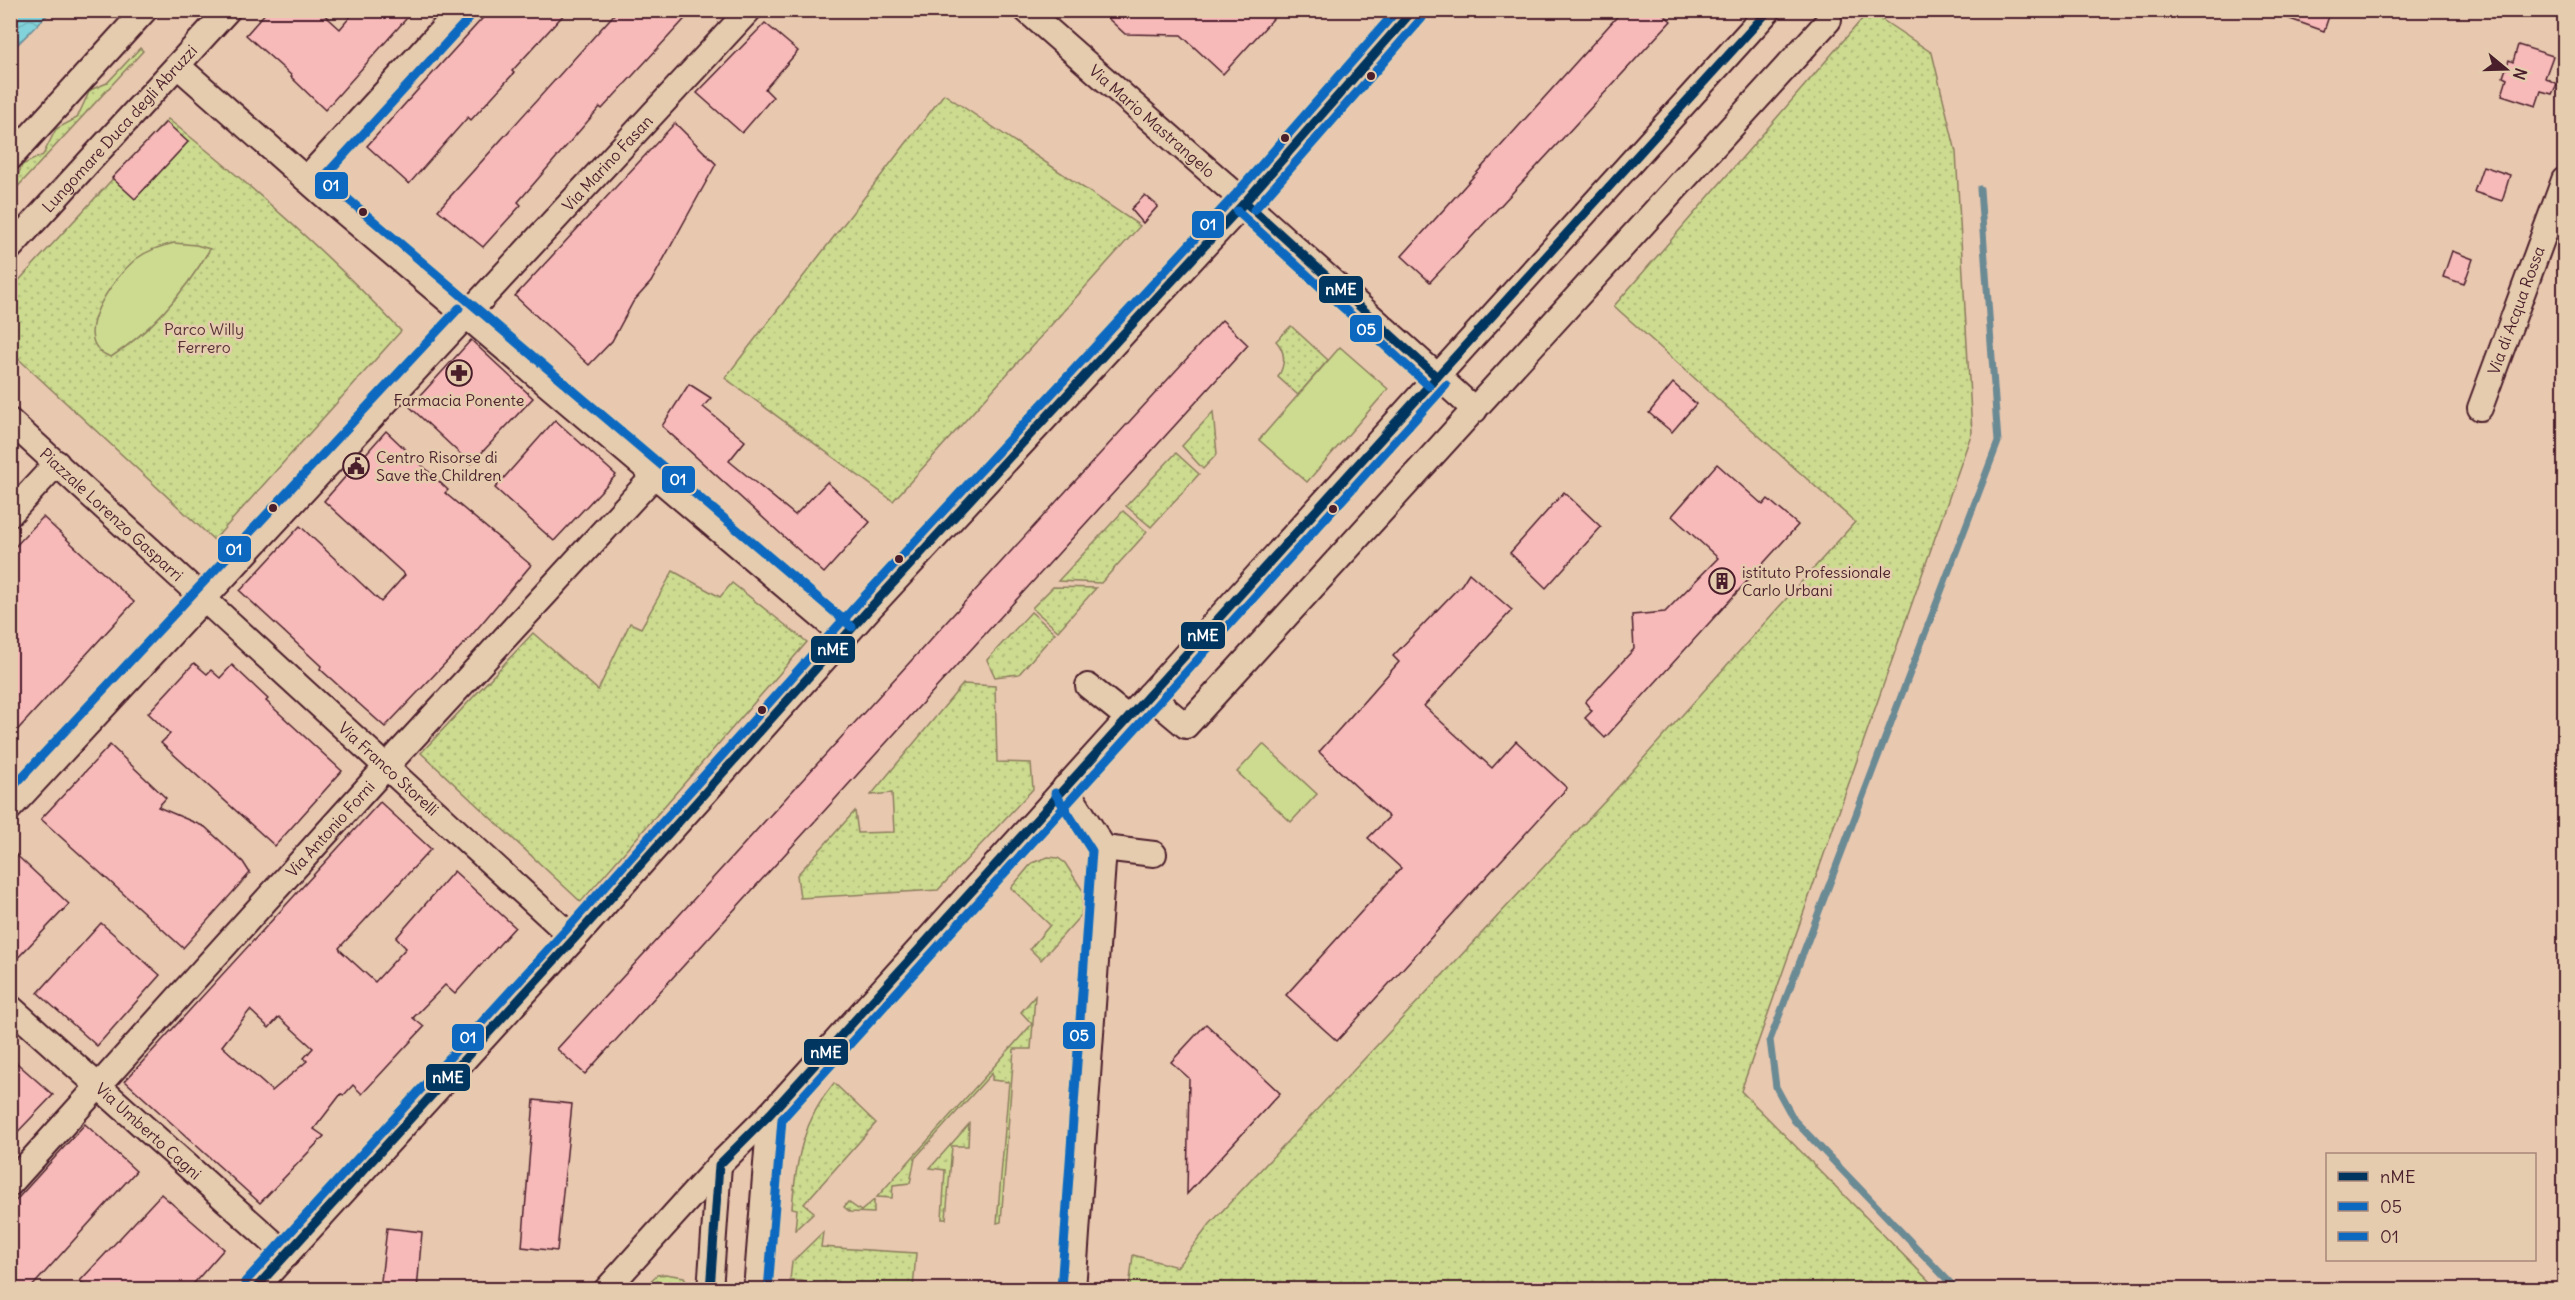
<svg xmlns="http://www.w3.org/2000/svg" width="2575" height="1300" viewBox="0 0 2575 1300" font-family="Delius,sans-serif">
<defs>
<pattern id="green-dots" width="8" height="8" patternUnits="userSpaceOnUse" patternTransform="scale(1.5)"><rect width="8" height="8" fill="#ccdb8f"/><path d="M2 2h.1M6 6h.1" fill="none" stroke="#b1bc7c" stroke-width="1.8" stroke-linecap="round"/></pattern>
<pattern id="water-waves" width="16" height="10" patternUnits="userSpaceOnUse" patternTransform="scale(1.5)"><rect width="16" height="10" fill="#81d2da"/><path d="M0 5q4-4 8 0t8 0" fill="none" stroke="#71b4bb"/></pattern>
</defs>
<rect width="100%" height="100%" fill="#e9c8b0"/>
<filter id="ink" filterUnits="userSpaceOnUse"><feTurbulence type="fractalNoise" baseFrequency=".0167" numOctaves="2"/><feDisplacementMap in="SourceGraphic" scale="12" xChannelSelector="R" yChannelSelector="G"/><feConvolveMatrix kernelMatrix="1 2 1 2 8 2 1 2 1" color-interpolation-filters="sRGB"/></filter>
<g filter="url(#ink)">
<g fill="url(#green-dots)" stroke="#8b7d5d" stroke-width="1.5">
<polygon points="1869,11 1932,53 1956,152 1972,432 1741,1091 1937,1289 1129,1289 1133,1255 1177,1267 1210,1224 1608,798 1855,522 1614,306"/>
<polygon points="140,48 143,51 11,194 22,165 43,155 56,129 77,118 90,90 107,83"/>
<polygon points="944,94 1140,226 893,501 725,378"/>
<path d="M168,119C250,184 329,254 401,331L214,540L11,352V289Z"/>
<path d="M1291,326L1328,360L1298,395L1278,377C1285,365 1287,353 1276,341Z"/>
<polygon points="1213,412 1217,454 1203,469 1182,446"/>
<polygon points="1176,453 1199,474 1151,527 1126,506"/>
<polygon points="1123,511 1147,532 1101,583 1058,581"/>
<polygon points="673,571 720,597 732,583 807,642 581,902 421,753 533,633 598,690 630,623 641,628"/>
<polygon points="1053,587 1096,588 1058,631 1032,608"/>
<polygon points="1031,612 1055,633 1019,674 995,677 987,660"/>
<polygon points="963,684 995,686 997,762 1031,763 1033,789 938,890 800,898 797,875 855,811 858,833 894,832 892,793 871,795"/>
<polygon points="1048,857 1058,858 1065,863 1083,891 1081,915 1041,960 1030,949 1050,925 1011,888 1032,863"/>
<polygon points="1035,996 1031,1049 1014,1049 1001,1222 997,1223 1009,1082 992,1080 992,1073 915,1158 910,1183 893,1185 892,1198 877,1197 1032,1024 1021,1012"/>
<path d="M834,1083L876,1123L804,1204L814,1212L795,1230L797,1209L792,1208C796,1161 803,1120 834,1083Z"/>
<polygon points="969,1124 968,1146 952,1146 946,1219 942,1219 945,1170 930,1168"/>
<polygon points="874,1200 874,1213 850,1212 844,1207 848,1202 861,1211"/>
<polygon points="823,1232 821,1247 916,1253 913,1289 825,1289 810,1282 790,1280 792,1262"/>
<polygon points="665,1274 684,1277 691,1289 642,1289 657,1275"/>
</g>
<g fill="#ccdb8f" stroke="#8b7d5d" stroke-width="1.5">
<path d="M174,243L196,245L210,249C185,291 153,330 111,357C65,341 115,276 136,259C148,250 159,247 174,243Z"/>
<polygon points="1340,347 1388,389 1307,482 1259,440"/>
<polygon points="1263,744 1317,794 1291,822 1237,772"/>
</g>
<polygon fill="url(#water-waves)" stroke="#6b8a94" stroke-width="1.5" points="11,10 51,11 11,51 10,11"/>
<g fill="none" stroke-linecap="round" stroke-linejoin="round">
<polyline stroke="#6b8a94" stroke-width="7" points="1957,1290 1794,1120 1776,1087 1770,1040 1998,442 1980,189"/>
</g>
<g fill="#f7bab9" stroke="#4a1f2b" stroke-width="1.5" fill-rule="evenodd">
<polygon points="268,10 319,10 340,29 356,10 414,10 325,110 291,77 292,76 246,35"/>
<polygon points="490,10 568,10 512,71 514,73 471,120 468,117 409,184 367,146"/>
<polygon points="618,10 693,10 602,109 600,107 518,202 521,205 483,247 438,210"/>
<polygon points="1099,10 1281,10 1223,74 1181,35 1125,34"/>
<polygon points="1623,10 1659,10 1671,21 1430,282 1402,256"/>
<polygon points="2273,10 2331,10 2324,31 2273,13"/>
<polygon points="765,23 798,51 765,89 773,97 742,133 697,93"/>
<polygon points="2518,45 2553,56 2545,78 2557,84 2552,94 2541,91 2536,106 2502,95 2507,79 2503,77 2509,60 2513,62"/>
<polygon points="166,122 188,142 135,199 112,178"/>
<polygon points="675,123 716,164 651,282 633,302 612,341 589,365 515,296"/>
<polygon points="2483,166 2510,175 2502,201 2474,192"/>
<polygon points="1145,195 1158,206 1143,223 1131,209"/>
<polygon points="2452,251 2473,259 2464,284 2443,277"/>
<polygon points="1222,320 1248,345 585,1074 557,1049"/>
<polygon points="471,340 533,398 471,464 410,407"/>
<polygon points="1673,383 1696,404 1672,432 1649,413"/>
<polygon points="689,384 711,398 703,407 745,441 729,461 795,515 827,482 870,522 824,573 662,426"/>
<polygon points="555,420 616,475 554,541 495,488"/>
<polygon points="386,431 448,490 445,493 531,565 471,636 385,727 320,669 321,666 240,591 300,526 381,602 405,575 324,501"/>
<polygon points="1717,464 1763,505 1768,499 1798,525 1605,738 1585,718 1592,711 1585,702 1634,649 1632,615 1665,612 1718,558 1672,516"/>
<polygon points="1564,492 1601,527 1546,588 1510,553"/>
<polygon points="43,517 134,602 10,738 10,552"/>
<polygon points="1469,573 1512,610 1424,706 1492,768 1516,741 1567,788 1337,1041 1286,995 1401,868 1368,838 1389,817 1319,752 1399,662 1393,656 1462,584"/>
<polygon points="194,663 207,674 211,670 220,678 232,665 268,699 266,701 342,771 275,846 161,743 170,734 148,713"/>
<polygon points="110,745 166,798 158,807 205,827 243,862 250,873 183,948 41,819"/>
<path d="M380,802L431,849L339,948L341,951L375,982L406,948L396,938L454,871L515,927L455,994L445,985L413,1018L424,1027L362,1094L353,1085L344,1095L341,1094L314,1129L324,1136L260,1203L125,1081ZM250,1010L269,1028L279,1017L313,1048L304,1058L307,1061L272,1091L222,1046Z"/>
<polygon points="10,849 69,904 10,966"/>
<polygon points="101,923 160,975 97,1046 38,993"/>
<polygon points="1206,1024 1280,1093 1187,1194 1189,1078 1171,1062"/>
<polygon points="10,1057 53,1095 10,1140"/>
<polygon points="534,1100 572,1104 557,1251 522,1247"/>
<polygon points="85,1124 136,1171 29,1290 10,1290 10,1207"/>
<polygon points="161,1194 224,1249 188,1290 90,1290 80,1281"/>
<polygon points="387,1228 422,1232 417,1290 380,1290"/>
</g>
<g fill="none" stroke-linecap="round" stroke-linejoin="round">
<g stroke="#4a1f2b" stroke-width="28">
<g id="minor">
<path id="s1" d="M1026,10L1233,192L1475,410"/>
<polyline points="178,66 325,196 844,636"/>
<polyline points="10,158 145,10"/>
<polyline points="306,179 460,10"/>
<path id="s2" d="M10,248L228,10"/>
<path id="s3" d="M2480,408L2564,180"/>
<path id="s4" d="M10,421L574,939"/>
<polyline points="10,514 57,463"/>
<polyline points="1088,686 1128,718"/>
<polyline points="1149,695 1186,726 1829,20"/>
<polyline points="1065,787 1104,848 1073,1290"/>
<path id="s5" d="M10,808L749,10"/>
<polyline points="1104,848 1154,854"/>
<path id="s6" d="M10,1007L287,1255"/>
<path id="s7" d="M10,1184L386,767L654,476"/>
<polyline points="254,1290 574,939 871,607 1245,202 1413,10"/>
<polyline points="606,1290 719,1165 770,1114 1769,10"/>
<polyline points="710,1290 719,1165"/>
<polyline points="756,1290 770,1114"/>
</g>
</g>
<use href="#minor" stroke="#e6ccae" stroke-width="24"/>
<g stroke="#e6ccae" stroke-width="14">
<g id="bus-1">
<polyline points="1245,202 1437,377"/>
<polyline points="254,1290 574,939 871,607 1245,202 1413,10"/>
<polyline points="710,1290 719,1165 770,1114 1769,10"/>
</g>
</g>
<g stroke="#e6ccae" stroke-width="14">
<g id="bus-2">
<polyline points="1254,210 1422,18"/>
<polyline points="1237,211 1429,386"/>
<polyline points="1055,793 1092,851 1061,1289"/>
<polyline points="768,1290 782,1119 1446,385"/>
</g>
</g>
<g stroke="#e6ccae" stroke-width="14">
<g id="bus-3">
<polyline points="469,18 323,178 852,627"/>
<polyline points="10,790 459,308"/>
<polyline points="245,1282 565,931 862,599 1236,194 1397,10"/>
</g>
</g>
<use href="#bus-1" stroke="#00365f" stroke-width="9"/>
<use href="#bus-2" stroke="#0c69bf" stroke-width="9"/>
<use href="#bus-3" stroke="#0c69bf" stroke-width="9"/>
</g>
</g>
<defs>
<g id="pharmacy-ring" transform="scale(1.35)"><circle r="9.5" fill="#e6ccae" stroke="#4a1f2b" stroke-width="1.5"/><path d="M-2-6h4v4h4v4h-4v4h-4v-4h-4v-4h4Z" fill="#4a1f2b"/></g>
<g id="civic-ring" transform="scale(1.35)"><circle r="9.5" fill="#e6ccae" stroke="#4a1f2b" stroke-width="1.5"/><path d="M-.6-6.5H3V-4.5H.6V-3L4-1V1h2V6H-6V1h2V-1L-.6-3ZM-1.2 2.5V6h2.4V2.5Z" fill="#4a1f2b"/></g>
<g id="building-ring" transform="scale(1.35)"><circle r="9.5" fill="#e6ccae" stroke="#4a1f2b" stroke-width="1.5"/><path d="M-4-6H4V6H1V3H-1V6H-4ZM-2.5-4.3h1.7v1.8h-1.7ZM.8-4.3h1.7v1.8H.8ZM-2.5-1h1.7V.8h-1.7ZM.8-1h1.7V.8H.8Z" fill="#4a1f2b"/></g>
</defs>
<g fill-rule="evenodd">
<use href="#pharmacy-ring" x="459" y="373"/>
<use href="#civic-ring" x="356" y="466"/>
<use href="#building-ring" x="1722" y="581"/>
</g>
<g fill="#4a1f2b" stroke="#e6ccae" stroke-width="2">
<circle cx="1371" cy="76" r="5"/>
<circle cx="1285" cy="138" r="5"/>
<circle cx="363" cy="212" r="5"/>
<circle cx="273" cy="508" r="5"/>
<circle cx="1333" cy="509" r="5"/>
<circle cx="899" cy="559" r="5"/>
<circle cx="762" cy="710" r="5"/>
</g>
<g text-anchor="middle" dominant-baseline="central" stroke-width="5" stroke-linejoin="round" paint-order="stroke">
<g font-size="16" fill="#4a1f2b" stroke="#e6ccae">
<text stroke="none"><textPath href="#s1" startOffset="168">Via Mario Mastrangelo</textPath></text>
<text stroke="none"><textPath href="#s2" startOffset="162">Lungomare Duca degli Abruzzi</textPath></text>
<text stroke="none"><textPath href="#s5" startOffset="879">Via Marino Fasan</textPath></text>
<text stroke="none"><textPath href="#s3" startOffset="104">Via di Acqua Rossa</textPath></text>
<text stroke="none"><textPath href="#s4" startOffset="138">Piazzale Lorenzo Gasparri</textPath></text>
<text stroke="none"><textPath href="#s4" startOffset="514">Via Franco Storelli</textPath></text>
<text stroke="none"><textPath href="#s7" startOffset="478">Via Antonio Forni</textPath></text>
<text stroke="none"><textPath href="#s6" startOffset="186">Via Umberto Cagni</textPath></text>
</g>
<g font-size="16" fill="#573235" stroke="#e6ccae">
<text x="204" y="329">Parco Willy<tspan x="204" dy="18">Ferrero</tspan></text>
</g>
<g font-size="16" fill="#4a1f2b" stroke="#e6ccae" text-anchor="start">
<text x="459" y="400" text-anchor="middle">Farmacia Ponente</text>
<text x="376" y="457">Centro Risorse di<tspan x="376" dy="18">Save the Children</tspan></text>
<text x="1742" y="572">istituto Professionale<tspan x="1742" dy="18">Carlo Urbani</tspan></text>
</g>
</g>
<g stroke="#e6ccae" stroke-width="2">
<rect x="314" y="171" width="35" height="29" rx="6" fill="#0c69bf"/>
<rect x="1191" y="210" width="34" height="29" rx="6" fill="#0c69bf"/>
<rect x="1318" y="275" width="46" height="29" rx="6" fill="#00365f"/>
<rect x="1349" y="314" width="34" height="29" rx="6" fill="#0c69bf"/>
<rect x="661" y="465" width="35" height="29" rx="6" fill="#0c69bf"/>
<rect x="217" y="535" width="35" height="28" rx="6" fill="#0c69bf"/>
<rect x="1180" y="621" width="46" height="29" rx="6" fill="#00365f"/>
<rect x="810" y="635" width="46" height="29" rx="6" fill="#00365f"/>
<rect x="1062" y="1021" width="34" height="29" rx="6" fill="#0c69bf"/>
<rect x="451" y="1023" width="34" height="29" rx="6" fill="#0c69bf"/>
<rect x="803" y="1038" width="46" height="28" rx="6" fill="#00365f"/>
<rect x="425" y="1063" width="46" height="29" rx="6" fill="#00365f"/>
</g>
<g font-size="16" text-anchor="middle" font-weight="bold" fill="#fff">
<text x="331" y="191">01</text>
<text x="1208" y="230">01</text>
<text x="1341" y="295">nME</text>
<text x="1366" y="335">05</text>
<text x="678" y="485">01</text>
<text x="234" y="555">01</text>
<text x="1203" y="641">nME</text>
<text x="833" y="655">nME</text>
<text x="1079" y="1041">05</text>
<text x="468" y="1043">01</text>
<text x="826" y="1058">nME</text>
<text x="448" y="1083">nME</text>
</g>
<rect width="2575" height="1300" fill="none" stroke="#e6ccae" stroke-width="36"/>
<rect x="18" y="18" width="2539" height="1264" fill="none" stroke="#4a1f2b" stroke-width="2" filter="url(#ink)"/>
<rect x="2326" y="1153" width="210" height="108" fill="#e6ccae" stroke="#a8877a" stroke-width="1.5"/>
<rect x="2338" y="1172" width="30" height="9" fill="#00365f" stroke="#a8877a" stroke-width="1.5"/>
<text x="2380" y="1183" font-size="18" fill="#4a1f2b">nME</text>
<rect x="2338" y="1202" width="30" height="9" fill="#0c69bf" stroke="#a8877a" stroke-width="1.5"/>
<text x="2380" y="1213" font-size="18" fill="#4a1f2b">05</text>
<rect x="2338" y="1232" width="30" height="9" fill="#0c69bf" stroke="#a8877a" stroke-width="1.5"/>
<text x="2380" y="1243" font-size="18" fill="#4a1f2b">01</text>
<g transform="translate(2506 69) rotate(109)" stroke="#e6ccae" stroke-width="4.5" paint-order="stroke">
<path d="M0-4.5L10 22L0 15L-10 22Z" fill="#4a1f2b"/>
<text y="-9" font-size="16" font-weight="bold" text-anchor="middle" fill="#4a1f2b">N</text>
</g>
</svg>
